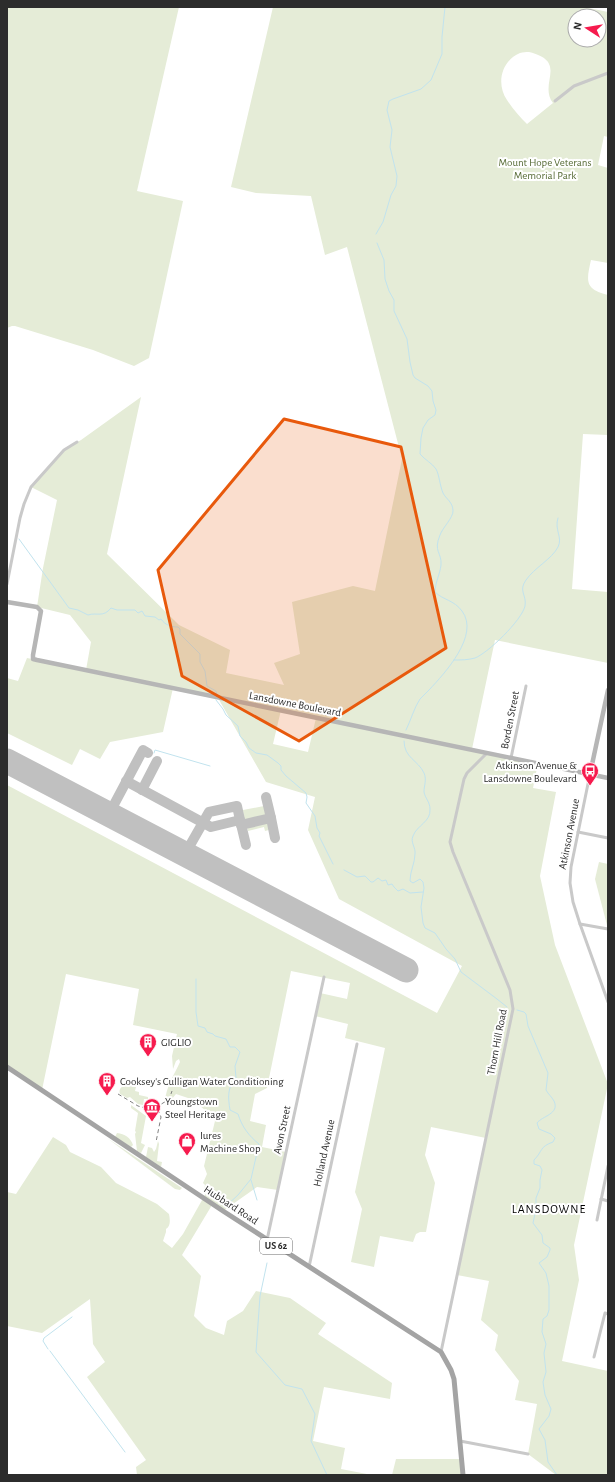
<svg xmlns="http://www.w3.org/2000/svg" width="615" height="1482" viewBox="0 0 615 1482" font-family="'Alegreya Sans',sans-serif">
<rect width="100%" height="100%" fill="#fff"/>
<g fill="#e5ecd7" fill-rule="evenodd">
<polygon points="7,7 179,7 137,191 183,201 149,358 134,366 93,350 15,326 12,326 7,328"/>
<path d="M273,7H584L608,12V137L604,136L598,165L608,168V263L591,260C586,282 585,289 608,295V435L583,434L572,589L608,592V663L495,640L472,749L538,763L533,788L556,792L540,876L555,945L608,1084L574,1245L579,1280L562,1361L608,1371V1475H556L528,1454L537,1404L515,1400L519,1381L495,1350L498,1335L481,1320L489,1281L457,1275L486,1138L431,1127L425,1155L435,1183L426,1232H420L416,1234L413,1242L380,1236L374,1267L351,1262L362,1209L355,1192L385,1048L345,1038L348,1024L315,1016L320,993L347,999L350,983L291,971L267,1088L255,1094L250,1121L266,1125L262,1147L286,1152L278,1190L257,1187L223,1211L212,1205L182,1255L201,1276L194,1316L206,1328L224,1335L227,1321L243,1311L256,1291L290,1298L326,1323L318,1334L392,1383L390,1399L324,1387L313,1441L345,1448L341,1469L372,1475H137L136,1467L146,1460L87,1377L105,1362L93,1344L90,1299L42,1333L7,1326V1192L16,1194L53,1137L66,1145L70,1152L101,1167L116,1183L157,1204L169,1214C170,1219 171,1226 166,1229V1232L163,1241L172,1248L183,1234L206,1193L203,1191L205,1185L203,1183L207,1174L204,1166L215,1121L213,1113L205,1110L191,1099L176,1094L166,1106C162,1094 175,1073 180,1062L179,1059L176,1061L173,1069L172,1056L177,1034L133,1025L139,989L66,974L42,1090L7,1067V785L437,1013L462,966L339,899L308,830L315,797L266,782L218,698L173,688L163,732L110,742L100,759L80,749L72,765L7,733V678L18,681L27,658L86,670L91,642L70,615L37,607L43,568L57,500L31,487L64,450L81,440L141,397L107,554L179,625L230,650L226,673L284,685L274,663L300,654L292,602L353,586L375,591L402,459L347,247L325,255L311,196L256,193L231,187ZM575,16H599V40H575ZM529,52C569,62 538,83 553,103L527,124C520,117 513,109 507,100C496,84 501,61 520,53C523,52 526,52 529,52ZM281,710L316,718L308,752L273,744Z"/>
<polygon points="264,806 266,806 267,815 244,820 243,810"/>
<polygon points="268,822 269,830 265,831 264,827 248,831 247,827"/>
<polygon points="599,862 608,864 608,929 595,879"/>
<path d="M126,1085L136,1087L135,1091L139,1092V1095L148,1097V1099H144L143,1105L138,1104L130,1097L127,1098L120,1094C118,1089 122,1086 126,1085Z"/>
<polygon points="131,1105 146,1116 141,1143 145,1145 141,1153 137,1151 135,1134 136,1132 135,1131 138,1113 131,1108"/>
<path d="M117,1133C125,1134 130,1137 133,1145L131,1147L115,1137Z"/>
<polygon points="107,1138 182,1188 180,1190 175,1189"/>
<polygon points="158,1141 159,1144 157,1161 162,1162 161,1167 146,1157 148,1147 152,1148 154,1152 156,1149"/>
<polygon points="396,1459 461,1459 463,1475 392,1475"/>
</g>
<g fill="none" stroke-linecap="round" stroke-linejoin="round">
<g stroke="#c1e3ee" stroke-width="1">
<polyline points="376,234 383,222 391,195 396,186 397,176 390,147 392,130 387,110 389,101 393,99 421,89 431,80 442,54 442,37 445,7"/>
<path d="M377,243L384,260L385,279L389,291L394,300V311L407,339L410,362L413,375L415,378L428,386L432,391L433,401L436,410L435,415L428,420L423,428L421,438L420,454C425,460 432,463 436,469C439,474 440,486 443,493C446,499 453,502 453,511C453,518 443,527 440,535C433,552 442,552 441,565C440,574 435,583 435,592C443,600 454,600 462,611C480,635 445,673 429,690C426,693 423,696 420,699C414,708 411,720 406,730"/>
<path d="M19,539L69,608L78,610L88,615C97,612 103,618 111,608L117,610H135L138,613L142,611L145,616L155,617L159,620L161,619C165,625 171,627 178,627L180,629V634L200,654V662L205,671L207,686L216,691L217,695"/>
<path d="M454,660C461,660 468,660 475,658C488,653 522,620 525,606C527,595 518,591 526,580C534,568 552,559 558,547C563,537 554,530 558,518"/>
<polyline points="216,700 223,709 226,715 238,726 240,736 246,742 249,748 256,753 267,755 278,763 281,766 281,770 286,776 306,793 307,797 306,803 315,816 317,828 320,833 319,836 333,864"/>
<path d="M404,741C404,758 418,760 424,773C427,780 424,785 424,792C425,798 430,802 430,809C431,822 417,825 413,836C410,842 416,848 415,854C415,863 410,871 410,881L413,883L420,879L423,882L424,888L421,907L423,923L425,928L435,933L446,949L455,959L461,972L497,999L507,1007"/>
<polyline points="154,753 155,750 210,766"/>
<polyline points="344,870 357,877 365,876 371,882 373,882 378,878 382,881 386,880 388,885 392,884 394,887 398,891 403,889 410,893 423,892"/>
<path d="M196,979V1012L198,1026L205,1028L207,1032L213,1034L215,1036L226,1039L230,1047H235L240,1052L235,1066L236,1078C227,1087 228,1098 230,1110L238,1114C242,1127 249,1136 259,1144L251,1179L238,1195L226,1206"/>
<path d="M517,1010L524,1012L526,1014L528,1026L548,1073L546,1090C548,1094 552,1097 554,1101C560,1114 542,1116 537,1123L539,1129L551,1134L555,1138L553,1142C539,1147 543,1151 534,1160V1164L540,1166L542,1170L540,1180V1188L536,1198V1209L533,1223L542,1235L543,1243L550,1248V1250L547,1257L539,1263L546,1273L549,1286V1310L547,1316L543,1319L542,1332L546,1344L544,1353L546,1372L543,1382L545,1395L551,1409L549,1416L539,1429L545,1440L548,1462L557,1475"/>
<polyline points="251,1180 257,1200"/>
<polyline points="267,1263 260,1296 256,1352 285,1385 302,1389 315,1414 311,1441 327,1475"/>
<polyline points="48,1349 43,1341 44,1338 72,1317"/>
<polyline points="50,1351 125,1452"/>
</g>
<g stroke="#c0c0c0" stroke-width="10">
<polyline points="126,781 211,827 240,820 246,845"/>
<polyline points="142,790 157,761"/>
<polyline points="266,797 271,818"/>
<polyline points="109,814 143,750 148,753"/>
<polyline points="241,825 271,818 275,838"/>
<polyline points="185,854 209,812 237,806 240,820"/>
</g>
<polyline stroke="#c0c0c0" stroke-width="25" points="7,761 406,970"/>
<g stroke="#c9c9c9" stroke-width="3">
<polyline points="555,101 574,86 608,73"/>
<polyline points="7,584 20,518 24,504 31,487 64,450 77,442"/>
<polyline points="511,758 526,686"/>
<polyline points="590,774 571,867 570,883 573,902 580,924 608,1002"/>
<polyline points="578,832 608,838"/>
<polyline points="580,924 608,929"/>
<polyline points="601,1199 608,1201"/>
<polyline points="597,1220 608,1166"/>
<polyline points="267,1240 324,977"/>
<polyline points="309,1267 357,1044"/>
<polyline points="441,1352 513,1009 510,990 453,852 450,842 464,779 467,773 487,753"/>
<polyline points="594,1357 605,1313 608,1314"/>
<polyline points="460,1441 528,1454"/>
</g>
<g stroke="#b6b6b6" stroke-width="4.5">
<polyline points="7,602 37,607 41,611 33,655 33,659 37,660 608,778"/>
<polyline points="590,774 608,690"/>
</g>
<polyline stroke="#a4a4a4" stroke-width="5" points="7,1067 223,1211 441,1352 451,1370 454,1379 463,1475"/>
<g stroke="#818181" stroke-width="1" stroke-dasharray="4 3" stroke-linecap="butt">
<polyline points="118,1094 138,1106 159,1112 161,1117 156,1142"/>
<path d="M148,1107C159,1107 169,1102 172,1091"/>
</g>
</g>
<path fill="#e8590c" fill-opacity="0.2" stroke="#e8590c" stroke-width="3" stroke-linejoin="round" d="M284,419L401,447L446,648L299,741L182,676L158,570Z"/>
<defs>
<g id="bus-pin" transform="scale(0.9)"><path d="M0 17L-7.5 6A9.5 9.5 0 1 1 7.5 6Z" fill="#f61b4e" stroke="#fff"/><path d="M-5-6H5V4H4V6H2V4H-2V6H-4V4H-5ZM-3.5-4V0h7V-4ZM-3.5 1.2v1.5H-2V1.2ZM2 1.2v1.5H3.5V1.2Z" fill="#fff"/></g>
<g id="building-pin" transform="scale(0.9)"><path d="M0 17L-7.5 6A9.5 9.5 0 1 1 7.5 6Z" fill="#f61b4e" stroke="#fff"/><path d="M-4-6H4V6H1V3H-1V6H-4ZM-2.5-4.3h1.7v1.8h-1.7ZM.8-4.3h1.7v1.8H.8ZM-2.5-1h1.7V.8h-1.7ZM.8-1h1.7V.8H.8Z" fill="#fff"/></g>
<g id="museum-pin" transform="scale(0.9)"><path d="M0 17L-7.5 6A9.5 9.5 0 1 1 7.5 6Z" fill="#f61b4e" stroke="#fff"/><path d="M0-6L6-3V-2H-6V-3ZM-5-1h2V3h-2ZM-1-1h2V3h-2ZM3-1h2V3H3ZM-6 4H6V6H-6Z" fill="#fff"/></g>
<g id="shop-pin" transform="scale(0.9)"><path d="M0 17L-7.5 6A9.5 9.5 0 1 1 7.5 6Z" fill="#f61b4e" stroke="#fff"/><path d="M-5-2.5h2.3a2.7 3.5 0 0 1 5.4 0H5L5.5 6h-11ZM-1.5-2.5h3a1.5 2.3 0 0 0-3 0Z" fill="#fff"/></g>
</defs>
<g fill-rule="evenodd">
<use href="#bus-pin" x="590" y="771"/>
<use href="#building-pin" x="148" y="1042"/>
<use href="#building-pin" x="107" y="1081"/>
<use href="#museum-pin" x="152" y="1107"/>
<use href="#shop-pin" x="187" y="1141"/>
</g>
<g text-anchor="middle" dominant-baseline="central" stroke-width="4" stroke-linejoin="round" paint-order="stroke">
<rect fill="#fff" stroke="#6b6b6b" stroke-width="1" x="260" y="1238" width="32" height="16" rx="3"/>
<g font-size="10" font-weight="bold" fill="#2c2c2c">
<text x="276" y="1246">US 62</text>
</g>
<g font-size="11" fill="#576b36" stroke="#fff">
<text x="545" y="162">Mount Hope Veterans<tspan x="545" dy="13">Memorial Park</tspan></text>
</g>
<g font-size="11" fill="#2c2c2c" stroke="#fff">
<text transform="translate(295 704) rotate(11)">Lansdowne Boulevard</text>
<text transform="translate(510 720) rotate(-79)">Borden Street</text>
<text transform="translate(569 834) rotate(-79)">Atkinson Avenue</text>
<text transform="translate(497 1042) rotate(-79)">Thorn Hill Road</text>
<text transform="translate(282 1130) rotate(-78)">Avon Street</text>
<text transform="translate(324 1153) rotate(-78)">Holland Avenue</text>
<text transform="translate(231 1205) rotate(33)">Hubbard Road</text>
</g>
<g font-size="11" fill="#2c2c2c" stroke="#fff" text-anchor="start">
<text x="577" y="765" text-anchor="end">Atkinson Avenue &amp;<tspan x="577" dy="13">Lansdowne Boulevard</tspan></text>
<text x="161" y="1042">GIGLIO</text>
<text x="120" y="1081">Cooksey's Culligan Water Conditioning</text>
<text x="165" y="1101">Youngstown<tspan x="165" dy="13">Steel Heritage</tspan></text>
<text x="200" y="1135">Iures<tspan x="200" dy="13">Machine Shop</tspan></text>
</g>
<g font-size="12" letter-spacing="1" fill="#000" stroke="#fff">
<text x="549" y="1209">LANSDOWNE</text>
</g>
</g>
<rect width="615" height="1482" fill="none" stroke="#2c2c2c" stroke-width="16"/>
<g transform="translate(587 28) rotate(282)"><circle r="19" fill="#ffffff" stroke="#ababab"/>
<path d="M0-3L7 15L0 10L-7 15Z" fill="#f61b4e"/>
<text y="-6" font-size="11" font-weight="bold" text-anchor="middle" fill="#2c2c2c">N</text>
</g>
</svg>
